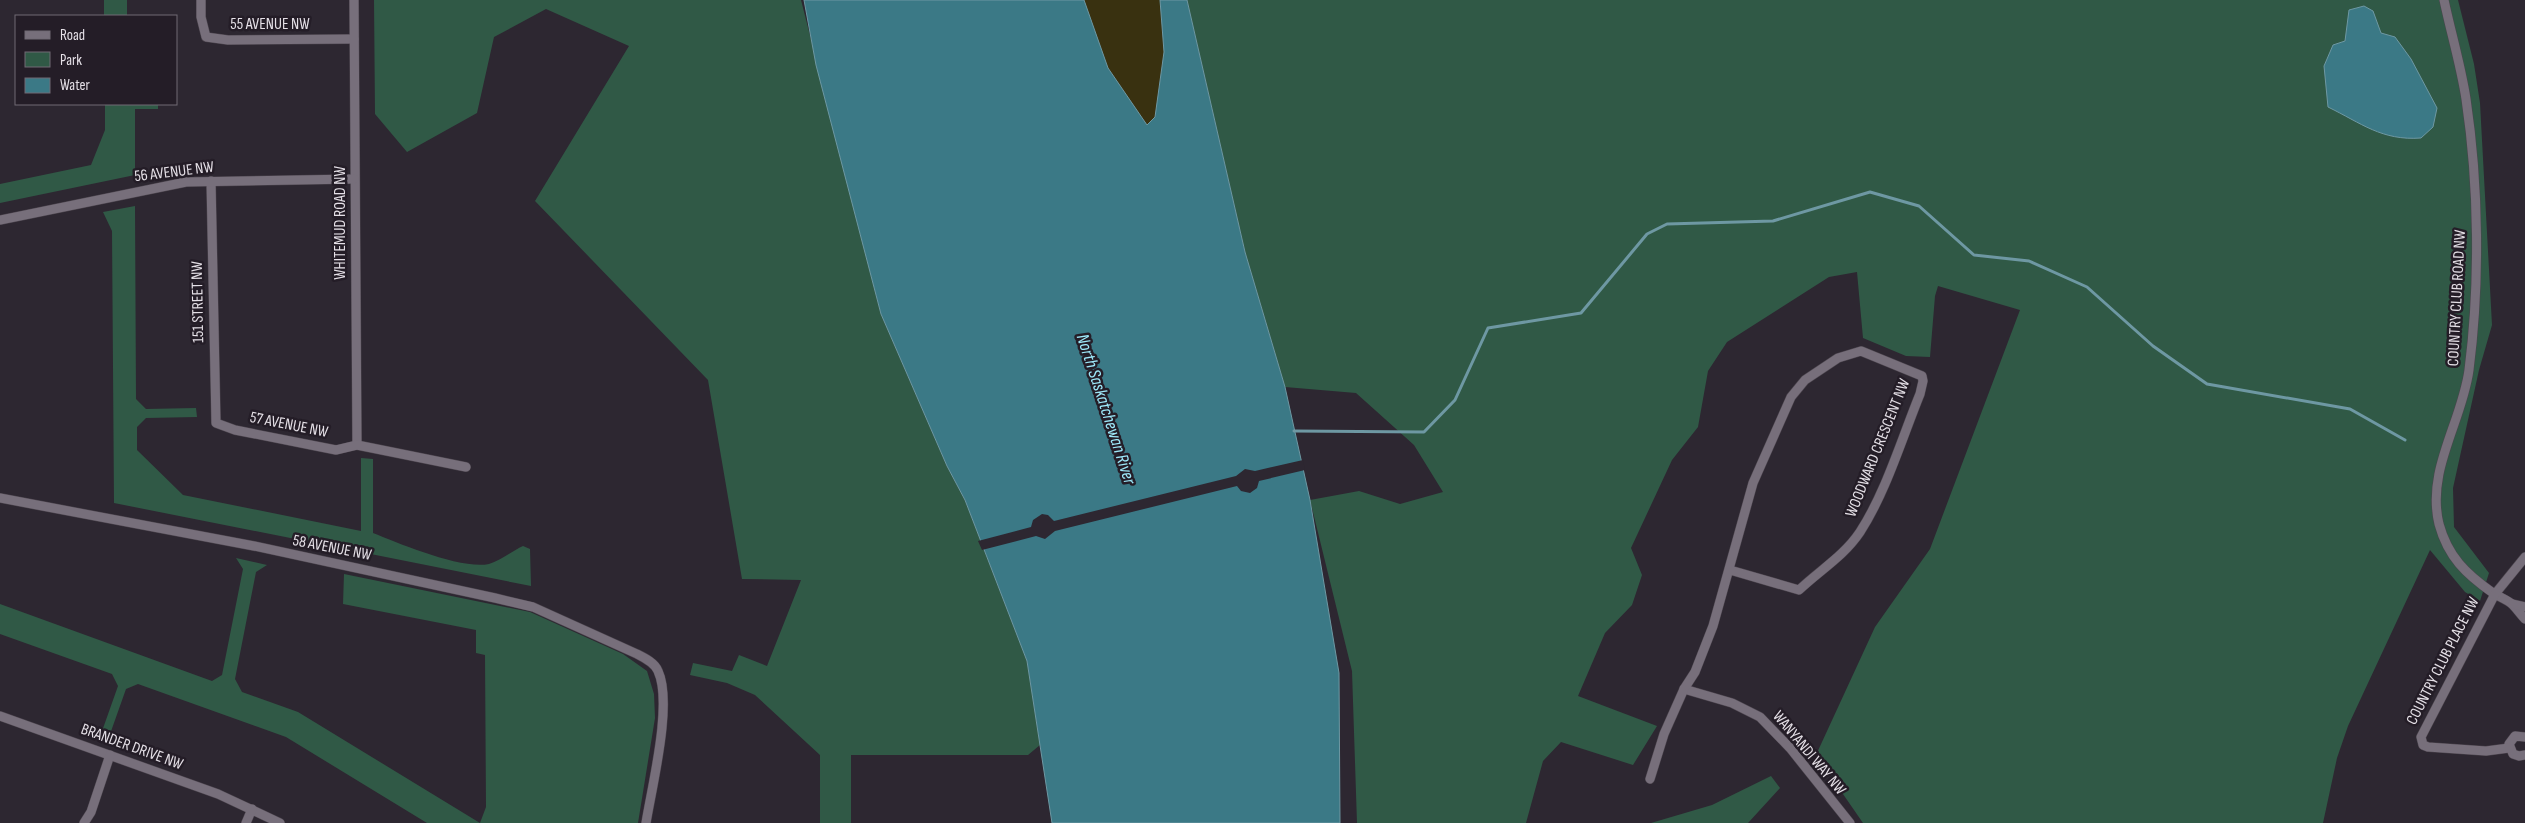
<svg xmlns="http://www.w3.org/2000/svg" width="2525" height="823" viewBox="0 0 2525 823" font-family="'Sofia Sans Condensed',sans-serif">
<rect width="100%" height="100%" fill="#2d2731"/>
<g fill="#305946">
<rect x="104" y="0" width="23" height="16"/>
<polygon points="374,0 801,0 881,314 947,466 965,500 1027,661 1040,745 1028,755 851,755 851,823 820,823 820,755 755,695 727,683 690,675 693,663 732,671 739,655 767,666 801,580 742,579 708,380 535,201 629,46 546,9 494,37 477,113 407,152 375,114"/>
<polygon points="1187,0 2458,0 2474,64 2480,103 2492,325 2479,370 2453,488 2454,527 2489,573 2480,601 2465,592 2430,550 2348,726 2337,758 2323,823 1863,823 1816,755 1875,627 1930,549 2020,310 1938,286 1935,296 1930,357 1906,356 1863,338 1857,272 1829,277 1727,342 1708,371 1698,427 1672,460 1631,548 1642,575 1632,605 1605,633 1578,696 1657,726 1633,765 1561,742 1543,761 1526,823 1357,823 1352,671 1310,500 1359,491 1400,504 1443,492 1414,445 1356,393 1285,387 1245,252"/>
<polygon points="105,104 158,104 158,109 135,109 135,175 0,203 0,184 91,165 105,130"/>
<path d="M135,206L136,399L146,409L196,408L197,417L146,418L137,427V450L183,495L361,531V458L373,459V533C398,543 462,570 489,564C500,561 512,551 523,546L530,549L531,586L114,503L112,231L103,212Z"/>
<polygon points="236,558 267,565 256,572 235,679 242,692 298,712 480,823 486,807 485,655 476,653 476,630 343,604 344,574 530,612 623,654 647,671 654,694 655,718 638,823 427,823 286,737 138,684 126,689 109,737 101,734 118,686 112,674 0,634 0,604 212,681 222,675 243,569"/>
<polygon points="1771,776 1780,788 1748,823 1651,823 1712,805"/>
</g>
<polygon fill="#393110" points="1084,0 1160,0 1164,52 1155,117 1146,126 1108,68"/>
<g fill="#3b7986" stroke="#6e98a3">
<polygon points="804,0 1084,0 1108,68 1147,125 1155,117 1164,52 1160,0 1187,0 1245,252 1285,387 1310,500 1339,673 1340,823 1052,823 1027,661 965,500 947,466 881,314 816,65"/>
<path d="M2364,6L2373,11L2381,33L2395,37L2411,59L2437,108L2433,127L2421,138C2382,141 2361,123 2328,107L2324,66L2333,45L2345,41L2349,10Z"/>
</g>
<polygon fill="#2d2731" points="1303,460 1305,470 1259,481 1257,488 1250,493 1241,491 1237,486 1055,531 1045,539 1036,536 982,550 978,541 1031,527 1033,520 1042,514 1048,515 1054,521 1236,476 1245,469 1255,471"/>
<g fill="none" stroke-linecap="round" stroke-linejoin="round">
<polyline stroke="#6e98a3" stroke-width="3" points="1294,431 1424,432 1455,400 1488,328 1581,313 1647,234 1667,224 1773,221 1870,192 1919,206 1974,255 2029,261 2087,287 2153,346 2207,384 2350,409 2405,440"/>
<g stroke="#4c454e" stroke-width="10">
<g id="street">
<polyline points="201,0 201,17 206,37 228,40 354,39"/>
<polyline points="354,0 357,445"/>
<path d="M2444,0C2451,33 2461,66 2466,99C2479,186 2480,284 2469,370C2462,422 2426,470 2439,524C2448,557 2466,574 2493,593C2499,597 2508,600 2513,605C2517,609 2520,614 2525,619"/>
<polyline points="211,181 216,423 235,430 336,450 357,445 466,467"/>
<polyline points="0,220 186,182 354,179"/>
<path d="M0,498L254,546L495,598L533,607L637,654C645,658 655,663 658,671C673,703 652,786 646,823"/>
<polyline points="2513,604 2525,607"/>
<polyline points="1684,689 1732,703 1760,717 1790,748 1850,823"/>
<polyline points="0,716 218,794 280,823"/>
<polyline points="2525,737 2515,736 2509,744 2513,754 2519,756 2525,755"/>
<polyline points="2509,748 2486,751 2428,747 2423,745 2421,737 2495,594 2525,557"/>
<path d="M1650,779L1664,734L1684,689L1695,672L1713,626L1753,483L1791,397L1805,380L1838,358L1861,351L1922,376L1923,381L1920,394C1902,438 1886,492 1860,532C1844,556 1820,570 1799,590L1730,570"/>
<polyline points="84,823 91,812 110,755"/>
<polyline points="246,823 252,809"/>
</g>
</g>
<use href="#street" stroke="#776f7b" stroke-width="9"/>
</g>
<g text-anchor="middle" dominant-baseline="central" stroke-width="5" stroke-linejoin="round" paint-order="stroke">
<g font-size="16" fill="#e5e0e7" stroke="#241d27">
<text x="270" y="24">55 AVENUE NW</text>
<text transform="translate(174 172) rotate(-7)">56 AVENUE NW</text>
<text transform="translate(340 223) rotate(-90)">WHITEMUD ROAD NW</text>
<text transform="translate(2457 298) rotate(-87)">COUNTRY CLUB ROAD NW</text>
<text transform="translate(198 302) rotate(-91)">151 STREET NW</text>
<text transform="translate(289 425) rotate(11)">57 AVENUE NW</text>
<text transform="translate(1878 448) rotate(-68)">WOODWARD CRESCENT NW</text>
<text transform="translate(332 548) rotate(11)">58 AVENUE NW</text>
<text transform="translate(2443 661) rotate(-63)">COUNTRY CLUB PLACE NW</text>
<text transform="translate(132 747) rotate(20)">BRANDER DRIVE NW</text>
<text transform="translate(1809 753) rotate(50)">WANYANDI WAY NW</text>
</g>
<g font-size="18" font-style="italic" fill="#9ee9fa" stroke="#241d27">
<text transform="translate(1106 409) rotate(72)">North Saskatchewan River</text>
</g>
</g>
<rect x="15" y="15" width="162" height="90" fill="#241d27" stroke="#716b74"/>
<rect x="25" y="31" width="25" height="8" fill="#776f7b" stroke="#716b74"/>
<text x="60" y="40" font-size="15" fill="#e5e0e7">Road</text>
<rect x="25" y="52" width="25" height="15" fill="#305946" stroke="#716b74"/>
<text x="60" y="65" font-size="15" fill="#e5e0e7">Park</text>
<rect x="25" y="78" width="25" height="15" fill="#3b7986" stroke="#716b74"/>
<text x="60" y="90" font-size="15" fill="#e5e0e7">Water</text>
</svg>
